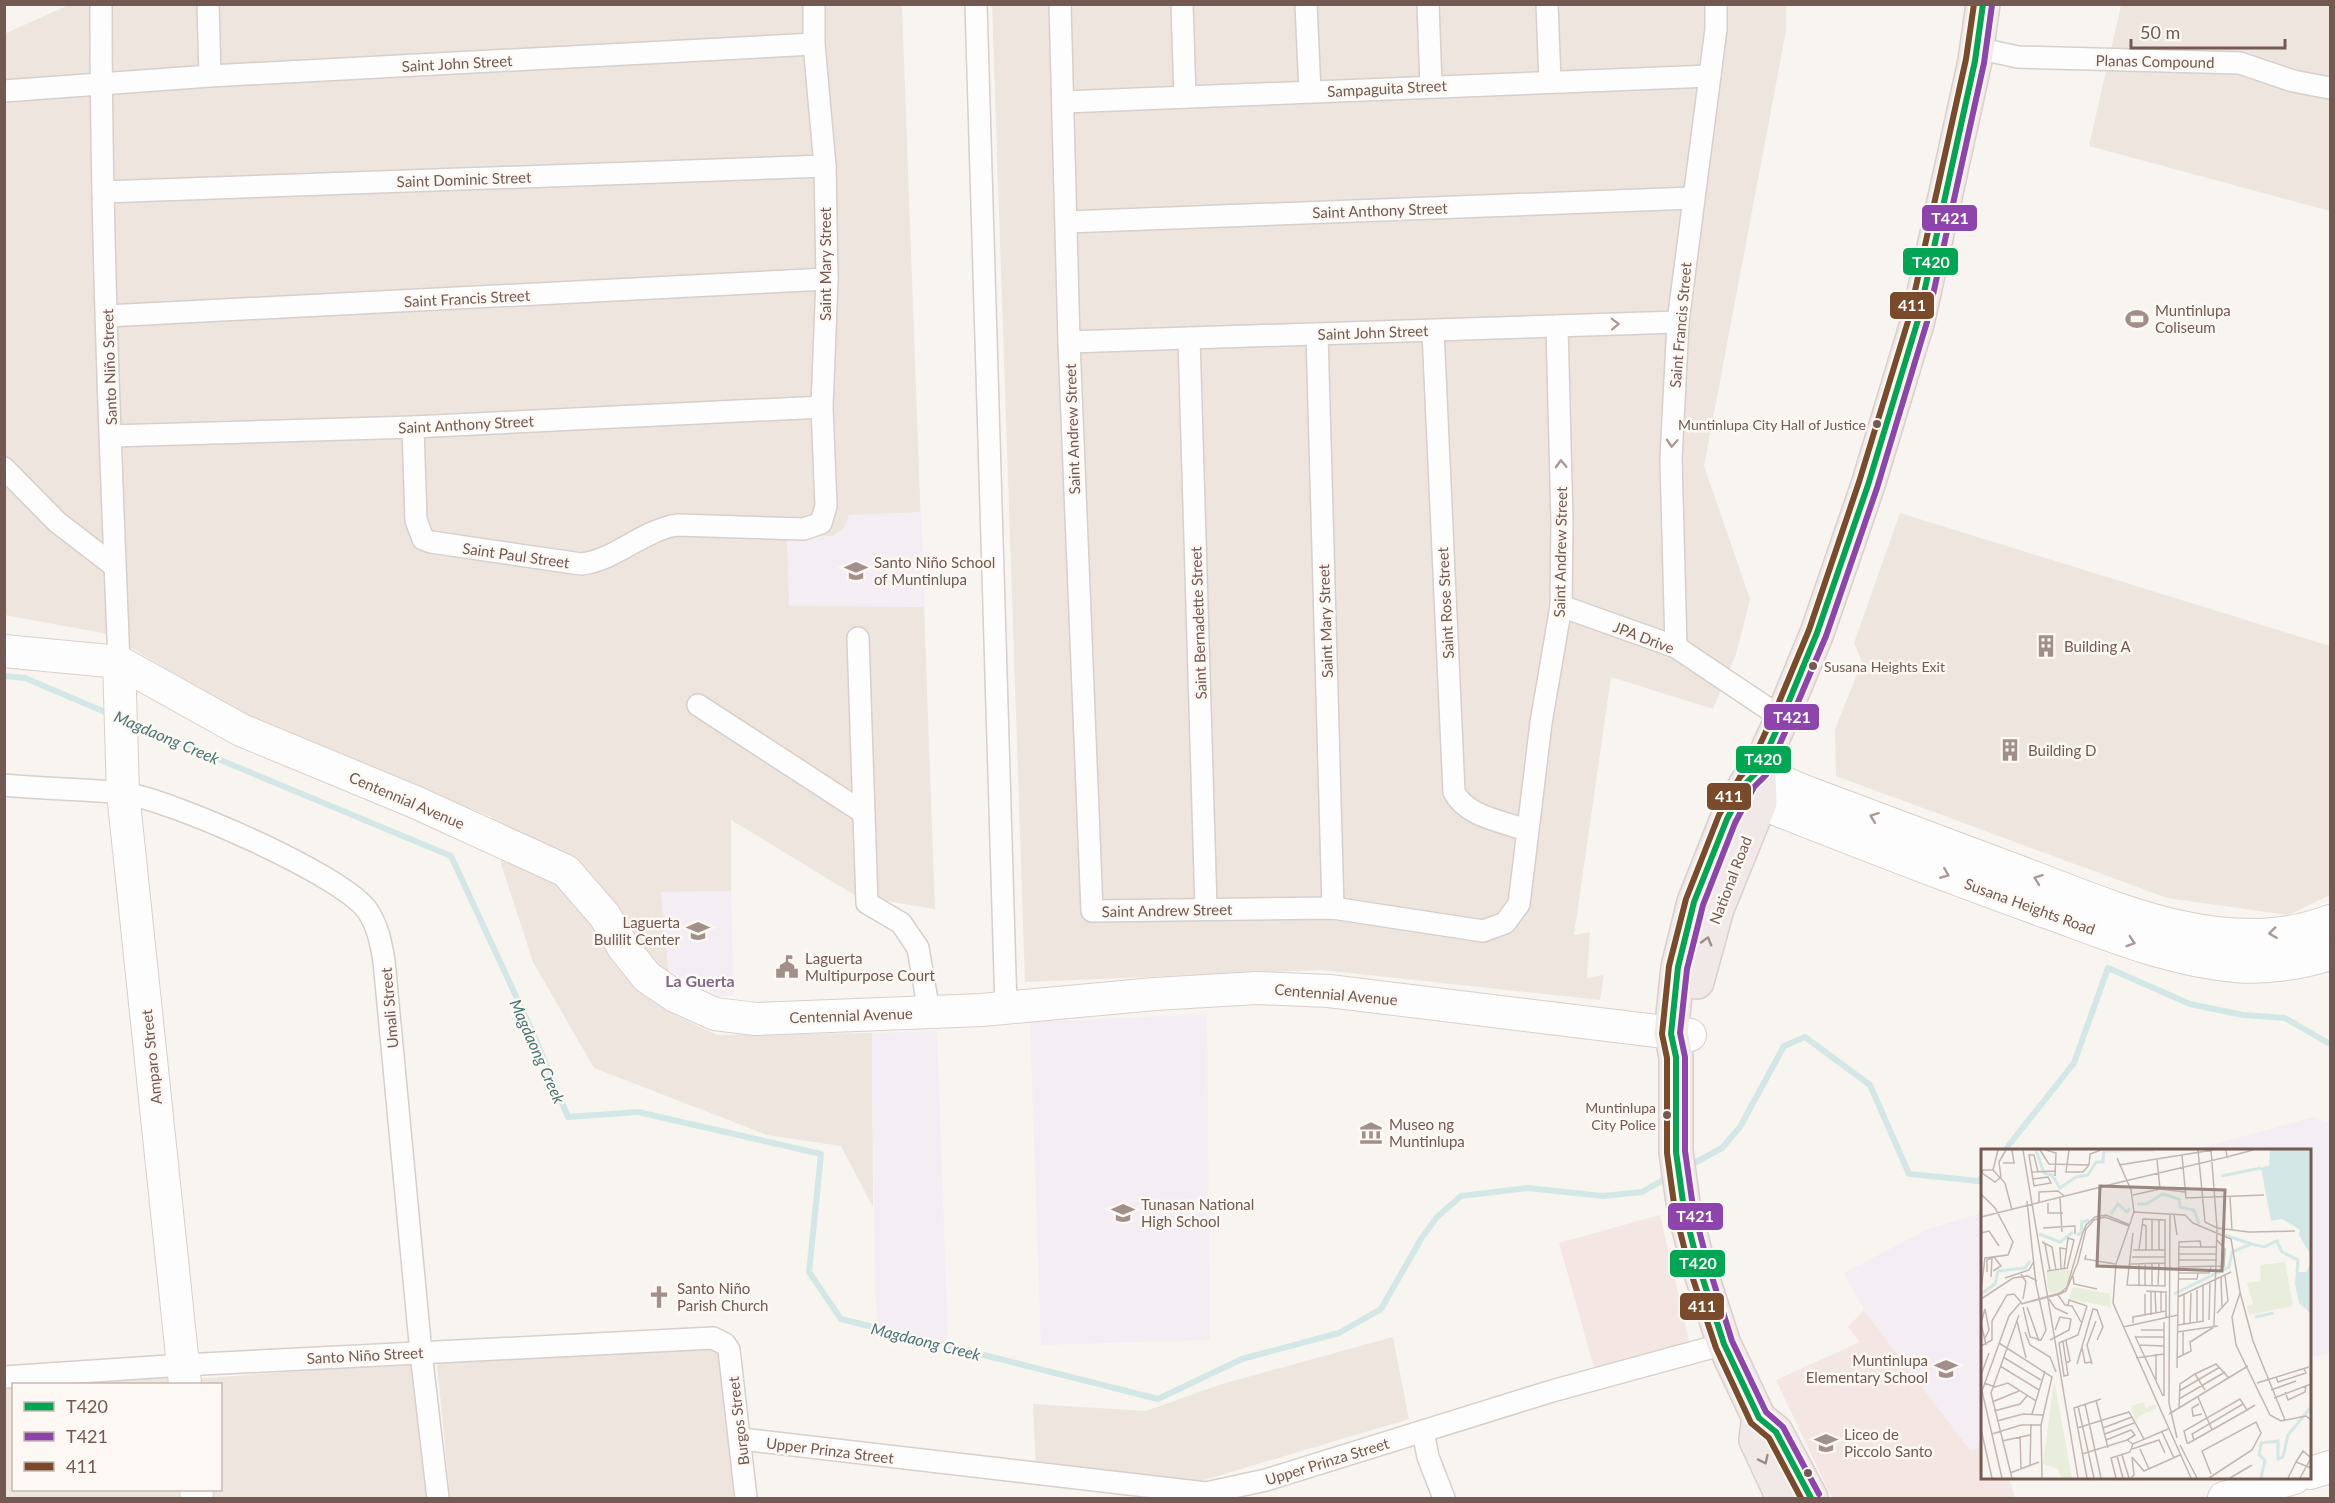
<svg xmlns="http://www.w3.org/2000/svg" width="2335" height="1503" viewBox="0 0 2335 1503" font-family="Lato,sans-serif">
<rect width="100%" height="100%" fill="#f8f4f0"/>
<g fill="#efe5df">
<polygon points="71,4 902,5 935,909 856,896 731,820 731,891 661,892 673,1014 717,1035 872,1033 873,1207 841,1146 767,1135 594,1068 533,962 502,867 492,817 258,724 108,634 5,615 4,34"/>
<polygon points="992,5 1786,5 1786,31 1704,466 1750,599 1736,654 1713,709 1611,677 1574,935 1590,932 1587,978 1604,975 1600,1000 1322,970 1025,982"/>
<polygon points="2121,5 2330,5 2330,211 2089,146"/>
<polygon points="1900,513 2330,646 2330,895 2288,915 2167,898 1836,776 1835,729 1862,662 1854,643"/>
<polygon points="1393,1337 1409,1419 1201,1481 1036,1471 1033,1404 1146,1411 1222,1384"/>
<polygon points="719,1346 737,1498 450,1498 437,1363"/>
<polygon points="418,1362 431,1498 208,1498 207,1490 220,1490 220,1384 195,1384 194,1379"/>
<polygon points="169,1373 171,1384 14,1384 14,1490 183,1490 184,1498 5,1498 5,1384"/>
</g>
<g fill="#f4e6e2">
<polygon points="1660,1215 1690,1345 1595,1371 1559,1243"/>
<polygon points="1864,1310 1970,1450 1982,1447 1982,1478 2009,1478 2015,1498 1832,1498 1776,1380 1860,1342 1848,1327"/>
</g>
<g fill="#f4eef4">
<polygon points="921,512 925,607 789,606 787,537 832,536 844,528 849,515"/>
<polygon points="731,891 734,995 719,996 668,970 661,892"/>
<polygon points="1207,1014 1210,1340 1041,1345 1030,1022"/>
<polygon points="937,1031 948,1343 878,1331 875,1287 872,1033"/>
<polygon points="2313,1117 2330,1123 2330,1353 2310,1358 2310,1150 2193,1150"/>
<polygon points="1982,1213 1982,1447 1970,1450 1864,1310 1844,1273 1928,1229"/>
</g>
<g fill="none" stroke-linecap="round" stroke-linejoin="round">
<g stroke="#d3e8e6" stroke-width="6">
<polyline points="4,676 25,678 112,715"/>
<polyline points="129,722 451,856 533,1033 568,1117 638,1112 821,1154 809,1272 841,1319 1158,1399 1242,1359 1339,1333 1381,1309 1421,1239 1437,1217 1461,1196 1528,1188 1603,1196 1642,1192 1670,1176"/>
<polyline points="2005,1150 2074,1063 2108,968 2190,1004 2243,1015 2285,1018 2330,1044"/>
<polyline points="1689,1166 1722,1148 1740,1127 1784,1046 1805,1037 1870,1085 1909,1174 1979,1181 1982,1177"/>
</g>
<g stroke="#d6cfcc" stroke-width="24">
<g id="street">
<path d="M101,4C101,224 110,443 119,662"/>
<polyline points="208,4 210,76"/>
<polyline points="976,4 1006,1008"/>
<polyline points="1060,4 1069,342 1092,911 1333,908 1483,931 1505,923 1519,904 1541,723 1561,606 1562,522 1557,326"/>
<polyline points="1182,4 1185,97"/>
<polyline points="1306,4 1310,92"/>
<polyline points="1428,4 1431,86"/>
<polyline points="1547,4 1550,82"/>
<polyline points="1976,48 2018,57 2240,63 2293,81 2330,88"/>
<polyline points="4,91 210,76 814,44"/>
<polyline points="1064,102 1710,76"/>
<polyline points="103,192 825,166"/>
<polyline points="1067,222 1692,198"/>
<polyline points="107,316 827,279"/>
<path d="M1433,331L1454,792C1467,817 1502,821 1526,830"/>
<polyline points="1317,334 1333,908"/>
<polyline points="1189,338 1206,908"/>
<polyline points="1069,342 1678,322"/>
<path d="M413,427L416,520L423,539L431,542L581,564C616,560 641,531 677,525L804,529L821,523L826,506L822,407L827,279L825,166L814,44V4"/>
<polyline points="111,436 413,427 822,407"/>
<polyline points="4,468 57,522 113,565"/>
<polyline points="1561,606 1676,647 1782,718"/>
<polyline points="858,638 867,903 901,923 918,948 929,1012"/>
<polyline points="1676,647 1671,459 1678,322 1716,29 1716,4"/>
<polyline points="698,705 864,813"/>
<path d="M4,785C44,789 84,789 123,793C169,799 341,874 367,910C378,926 381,943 384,961L421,1353L438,1498"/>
<polyline points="4,1377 183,1365 713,1338 725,1344 729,1350 746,1498"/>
<polyline points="1423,1431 1428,1457 1444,1498"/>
<polyline points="741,1439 1206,1493 1266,1480 1552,1391 1724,1344"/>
</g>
</g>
<g stroke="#d8cfcc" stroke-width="34">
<g id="secondary">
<polyline points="4,651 119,662 241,730 415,802 566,871 605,916 623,947 647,977 675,996 715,1014 756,1019 982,1010 1155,994 1257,988 1329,991 1690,1035"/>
<polyline points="119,662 123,793 185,1384"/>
<path d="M1758,771L1801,790C1867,815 1935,840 2001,865C2103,902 2221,963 2330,921"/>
<path d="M1740,795C1843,836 1946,876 2049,913C2110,935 2172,961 2236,966C2266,969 2302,963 2330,954"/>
<polyline points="2310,1473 2330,1467"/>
<polyline points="196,1490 197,1498"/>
<polyline points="2224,1498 2294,1478"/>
</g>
</g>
<g stroke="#d9d0cd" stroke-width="36">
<g id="highway">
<polyline points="1697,982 1717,909 1760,803 1759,775"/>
<polyline points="1758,1423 1756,1440 1783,1498"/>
<polyline points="1811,1498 1776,1432 1759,1418 1724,1344 1698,1264 1684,1209 1676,1152 1676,1057 1671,1034 1678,967 1694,902 1727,819 1747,782 1758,771 1782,718 1817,633 1868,485 1918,320 1975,61 1983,4"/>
</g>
</g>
<use href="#street" stroke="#fefdfd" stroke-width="21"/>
<use href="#secondary" stroke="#fefdfd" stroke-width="32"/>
<use href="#highway" stroke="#f0e9e8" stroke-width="33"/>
<g stroke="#fdf8f3" stroke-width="10">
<polyline id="bus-1" points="1811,1498 1776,1432 1759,1418 1724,1344 1698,1264 1684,1209 1676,1152 1676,1057 1671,1034 1678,967 1694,902 1727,819 1747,782 1758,771 1782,718 1817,633 1868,485 1918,320 1975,61 1983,4"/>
</g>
<g stroke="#fdf8f3" stroke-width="10">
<polyline id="bus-2" points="1819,1494 1783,1427 1766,1412 1732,1341 1707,1261 1693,1207 1685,1151 1685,1057 1680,1033 1687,969 1703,905 1735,823 1754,787 1766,775 1790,721 1826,636 1877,488 1927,322 1984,63 1992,5"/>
</g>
<g stroke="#fdf8f3" stroke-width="10">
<polyline id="bus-3" points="1801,1498 1769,1438 1751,1423 1716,1348 1689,1267 1675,1211 1667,1153 1667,1058 1662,1034 1669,966 1686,899 1719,815 1740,777 1750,766 1774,714 1809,630 1859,482 1909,318 1966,59 1974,4"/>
</g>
<use href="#bus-1" stroke="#00a651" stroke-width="6"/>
<use href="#bus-2" stroke="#8e44ad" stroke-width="6"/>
<use href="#bus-3" stroke="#7a4b2a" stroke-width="6"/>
</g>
<defs><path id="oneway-chevron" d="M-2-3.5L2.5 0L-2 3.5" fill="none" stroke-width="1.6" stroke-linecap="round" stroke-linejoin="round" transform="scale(1.5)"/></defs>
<g stroke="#ab9a96">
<use href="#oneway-chevron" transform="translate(1615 324) rotate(-2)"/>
<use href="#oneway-chevron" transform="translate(1672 443) rotate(93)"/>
<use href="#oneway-chevron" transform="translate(1561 464) rotate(-92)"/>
<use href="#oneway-chevron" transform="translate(1874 817) rotate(-159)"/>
<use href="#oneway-chevron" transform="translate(1945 874) rotate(22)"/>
<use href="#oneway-chevron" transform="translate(2038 879) rotate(-160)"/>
<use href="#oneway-chevron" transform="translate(2273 933) rotate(173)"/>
<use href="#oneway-chevron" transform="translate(2131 942) rotate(18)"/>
</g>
<g stroke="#9f8b86">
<use href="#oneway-chevron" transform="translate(1707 941) rotate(-74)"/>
<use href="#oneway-chevron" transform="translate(1764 1460) rotate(65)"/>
</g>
<defs>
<g id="stadium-bare" transform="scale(1.8)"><path d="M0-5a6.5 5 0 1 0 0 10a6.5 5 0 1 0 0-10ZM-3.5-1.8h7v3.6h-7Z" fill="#a28f89" stroke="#fdf8f3" stroke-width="2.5" paint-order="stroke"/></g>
<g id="school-bare" transform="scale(1.8)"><path d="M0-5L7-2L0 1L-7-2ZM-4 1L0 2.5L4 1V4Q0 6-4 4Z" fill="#a28f89" stroke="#fdf8f3" stroke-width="2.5" paint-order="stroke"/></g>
<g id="building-bare" transform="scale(1.8)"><path d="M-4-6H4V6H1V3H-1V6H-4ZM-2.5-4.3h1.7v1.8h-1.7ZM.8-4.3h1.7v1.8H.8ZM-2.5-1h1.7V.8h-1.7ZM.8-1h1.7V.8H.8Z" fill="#a28f89" stroke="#fdf8f3" stroke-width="2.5" paint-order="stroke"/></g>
<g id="civic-bare" transform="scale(1.8)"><path d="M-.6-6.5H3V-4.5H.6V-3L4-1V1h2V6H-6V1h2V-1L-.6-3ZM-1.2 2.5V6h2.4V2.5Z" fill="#a28f89" stroke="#fdf8f3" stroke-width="2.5" paint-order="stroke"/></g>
<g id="museum-bare" transform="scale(1.8)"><path d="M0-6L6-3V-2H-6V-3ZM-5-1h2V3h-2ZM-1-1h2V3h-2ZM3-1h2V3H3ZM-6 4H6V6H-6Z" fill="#a28f89" stroke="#fdf8f3" stroke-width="2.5" paint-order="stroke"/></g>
<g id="church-bare" transform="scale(1.8)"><path d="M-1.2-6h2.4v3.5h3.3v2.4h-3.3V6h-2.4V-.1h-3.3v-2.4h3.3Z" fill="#a28f89" stroke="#fdf8f3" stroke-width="2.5" paint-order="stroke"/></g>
</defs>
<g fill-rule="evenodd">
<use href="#stadium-bare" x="2137" y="319"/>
<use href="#school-bare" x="856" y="571"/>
<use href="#building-bare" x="2046" y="646"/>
<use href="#building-bare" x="2010" y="750"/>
<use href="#school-bare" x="698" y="931"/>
<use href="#civic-bare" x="787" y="967"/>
<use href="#museum-bare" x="1371" y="1133"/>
<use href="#school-bare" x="1123" y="1213"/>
<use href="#church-bare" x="659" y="1297"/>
<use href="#school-bare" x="1946" y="1369"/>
<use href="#school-bare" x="1826" y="1443"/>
</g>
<g fill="#745852" stroke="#fdf8f3" stroke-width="2">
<circle cx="1877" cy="424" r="5"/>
<circle cx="1813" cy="666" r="5"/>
<circle cx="1667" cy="1115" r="5"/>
<circle cx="1808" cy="1473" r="5"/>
</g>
<g text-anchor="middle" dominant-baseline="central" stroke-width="5" stroke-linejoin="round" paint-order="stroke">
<g font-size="14" fill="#745852" stroke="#fdf8f3" text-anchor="end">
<text x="1866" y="424">Muntinlupa City Hall of Justice</text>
<text x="1824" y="666" text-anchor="start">Susana Heights Exit</text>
<text x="1656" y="1107">Muntinlupa<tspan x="1656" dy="17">City Police</tspan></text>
</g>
<g font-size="15" fill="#745852" stroke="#fdf8f3">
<text transform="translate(2155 61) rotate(1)">Planas Compound</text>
<text transform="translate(457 63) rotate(-3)">Saint John Street</text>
<text transform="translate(1387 88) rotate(-3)">Sampaguita Street</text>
<text transform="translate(464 179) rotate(-2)">Saint Dominic Street</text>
<text transform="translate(1380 210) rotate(-2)">Saint Anthony Street</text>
<text transform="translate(825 264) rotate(-90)">Saint Mary Street</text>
<text transform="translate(467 298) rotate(-3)">Saint Francis Street</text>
<text transform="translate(1680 325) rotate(-85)">Saint Francis Street</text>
<text transform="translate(1373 332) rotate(-2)">Saint John Street</text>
<text transform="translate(109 367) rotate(-92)">Santo Niño Street</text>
<text transform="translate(466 424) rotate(-3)">Saint Anthony Street</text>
<text transform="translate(1072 429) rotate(-92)">Saint Andrew Street</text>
<text transform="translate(1560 552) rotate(-89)">Saint Andrew Street</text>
<text transform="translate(516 555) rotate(8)">Saint Paul Street</text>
<text transform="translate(1445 603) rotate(-93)">Saint Rose Street</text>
<text transform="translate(1325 621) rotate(-92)">Saint Mary Street</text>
<text transform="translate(1198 623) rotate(-92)">Saint Bernadette Street</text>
<text transform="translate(1644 637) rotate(21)">JPA Drive</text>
<text transform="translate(407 800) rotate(23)">Centennial Avenue</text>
<text transform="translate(1730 880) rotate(-69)">National Road</text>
<text transform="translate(2030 906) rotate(20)">Susana Heights Road</text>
<text transform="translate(1167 910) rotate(-1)">Saint Andrew Street</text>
<text transform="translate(1336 994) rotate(5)">Centennial Avenue</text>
<text transform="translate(389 1008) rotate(-95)">Umali Street</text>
<text transform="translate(851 1015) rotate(-2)">Centennial Avenue</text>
<text transform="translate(151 1057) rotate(-96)">Amparo Street</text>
<text transform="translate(365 1355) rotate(-3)">Santo Niño Street</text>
<text transform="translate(738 1421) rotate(-97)">Burgos Street</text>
<text transform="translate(830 1450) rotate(7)">Upper Prinza Street</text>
<text transform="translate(1327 1461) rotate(-17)">Upper Prinza Street</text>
</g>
<g font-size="15" fill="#745852" stroke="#fdf8f3" text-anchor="start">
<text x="2155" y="310">Muntinlupa<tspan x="2155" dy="17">Coliseum</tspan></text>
<text x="874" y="562">Santo Niño School<tspan x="874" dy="17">of Muntinlupa</tspan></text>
<text x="2064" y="646">Building A</text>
<text x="2028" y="750">Building D</text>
<text x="680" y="922" text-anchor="end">Laguerta<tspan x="680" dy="17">Bulilit Center</tspan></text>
<text x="805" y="958">Laguerta<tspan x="805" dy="17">Multipurpose Court</tspan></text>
<text x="1389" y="1124">Museo ng<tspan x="1389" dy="17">Muntinlupa</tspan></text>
<text x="1141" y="1204">Tunasan National<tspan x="1141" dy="17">High School</tspan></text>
<text x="677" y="1288">Santo Niño<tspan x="677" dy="17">Parish Church</tspan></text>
<text x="1928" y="1360" text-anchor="end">Muntinlupa<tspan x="1928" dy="17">Elementary School</tspan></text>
<text x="1844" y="1434">Liceo de<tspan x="1844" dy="17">Piccolo Santo</tspan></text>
</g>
<g font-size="16" font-style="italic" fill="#477676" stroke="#fdf8f3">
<text transform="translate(167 737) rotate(23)">Magdaong Creek</text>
<text transform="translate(538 1051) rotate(66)">Magdaong Creek</text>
<text transform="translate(926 1341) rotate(14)">Magdaong Creek</text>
</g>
<g font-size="16" font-weight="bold" fill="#7c6a8e" stroke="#fdf8f3">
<text x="700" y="980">La Guerta</text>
</g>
</g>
<g transform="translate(1981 1149)">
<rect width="330" height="330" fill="#f8f4f0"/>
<path d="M304,113L312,157L268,166L266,157L272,155L266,134L280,132L279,116ZM85,120L91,122L87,135L78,143L68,144L65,123ZM92,138L129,145L130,158L88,150ZM73,231L91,329H80L77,320L62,315ZM162,253L165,259L174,255L176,259L157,268L155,273L150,257Z" fill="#e9eddc"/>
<path d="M289,1H330V107L318,86L319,81L301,70L290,72L280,19L288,16ZM330,114V165L318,154L314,134L315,123H325Z" fill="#d3e8e6"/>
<path fill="none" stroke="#d3e8e6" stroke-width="3" d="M55,1L63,24L71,26L79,39L95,28L107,26L115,13H122L123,2L174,1M240,27L280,19M156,55H165L182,45L198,50L199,58L213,61L218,75M130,65L137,55L146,63L149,59M58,85L79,93L92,83M96,86L100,84L101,73L108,71M244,86L270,95M0,145L14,135L17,122L44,119L49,112M193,145L248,118L251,103L270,95L283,98L296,92L301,103L317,111L316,123M274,168L293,164M280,329L284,311L278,306L280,294L297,292V310L302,308L307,286L330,258"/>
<path fill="none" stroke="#c3b6b1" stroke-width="1.5" d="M17,1L12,21L24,34L31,61M42,1L97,329M59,1L68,15L108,16M65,1L75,4L74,27M88,1L85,23H102L108,16M217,1L224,73L236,79L268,83L314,82M230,1L236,79L233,178M201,6L205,49L283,46M246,8L272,1M136,9L150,41L153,63L135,115L132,154L210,329M176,10L179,40M22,14H33L31,1M108,16L109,5L120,1M138,16L232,1M12,21H2L1,24L14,33L20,28L18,13L25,1M51,23L74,22M52,30L67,28L70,34L53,37L48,6H53L57,23M144,32L246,8L245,1M0,45L14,59L32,93L27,106L4,109L0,141M152,46L179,40L204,43M249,48L251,81M79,49L81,83M58,54V43L77,42L83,47M67,54V64H82M152,63L204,66L212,74L250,90L259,143L272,192L304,271M189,66L188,254L196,289M193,66L196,86M0,68L144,32M161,75L165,77V101M148,77L124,68L113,71L105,80L97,113L85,142L79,145L40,155L79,144L86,138L101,86L105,76L114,68L125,66L149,76M62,79L94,77V85M0,84L8,82L18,97M152,84L146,136L184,137V71L162,70L158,101M61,93L71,98L75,121M64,95L69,122M198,98H236M152,101H184M171,101V71M178,101V71M197,105H235M105,106L104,110L134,115M151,108H184M197,111H236M171,114V136M149,115L184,114M197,118L243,117L244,100L236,91M83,119L87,89L93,91L86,120M80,120L79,99L85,100M66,122L86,119M6,123V111L13,108L20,117L12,122M197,124H228L230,118M40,125L45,133L42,150M92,127L93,135L116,140M240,127L241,158M10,128L11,108M24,129L48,121L53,112M197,130H216L217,124M158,136V114M164,136V114M177,136L178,114M165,142L185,143V168M170,142V166M174,142L175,164M180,142V163M259,144L251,168L255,196L289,266L300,272L325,267L330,271M77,146L84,156L91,157L100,173M203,146V175M197,148L250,123M0,150L32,129L47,127L56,132M68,150L74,159L87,165M87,157L88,151L106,157M42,158L49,188L60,191L65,181L55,135L46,52M46,158L58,192M236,164L247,152L244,126M164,167V145M228,171L229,132M36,172L45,209M222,172V136M216,173V141M152,174V168L185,162M209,174L210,144M197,176L223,172M142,178L197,166M160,181H183M44,183L49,196L69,208L75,223M196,183L237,177M202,183V206M154,187L182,247M154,188H183M4,189L8,181L4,160L0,174L5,196M69,191L88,181L90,170L79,168L74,181M82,193L87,226L83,227L78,194L97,186L106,157M18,194L71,228L60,276L61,329M158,196L183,197M0,197L11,191V172L26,146L33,145M101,199L104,214L110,213M175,205V231M22,208L60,231M155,209L183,205M196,209L210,202L209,193L233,178M85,214L89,212L85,192M96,215L112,160L116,161L122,178L116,191M111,215L106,196L115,172M19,217L58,241M196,219L198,93L219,92L220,98M214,225L224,241M0,226L8,204M295,228L297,233L325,224L323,220M3,234L14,238L27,234L55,252M276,234L328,218M290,241L315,232M198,242L239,218M304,243L307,251L324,243L325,237M183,247V173M217,248L231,281M293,249L330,235M198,250L244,223M115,251L127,299M11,253L38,242M104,255L120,329M218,255L211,259L212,267L221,265M97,257L113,329M198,260L199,235L214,225L235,215L248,229M266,261L259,250L203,282L206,294H208L213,291L266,261L274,256M13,262L39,255L46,247M51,265L64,222M188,265L267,217M16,272L42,265L62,266M96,279L148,263L163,290M122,279L151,268M0,280L11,329M181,283L193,309M11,285L40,276H60M124,285L153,274M39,287L40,320M125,291L150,281L154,286L146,291M213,291L211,285L262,255M21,292L49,286M199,296L216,329M151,300L178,291L184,304M159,300L168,320M101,305L146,291L152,295L187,280M141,306L148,329M136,307L142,329M151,308L163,322L199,306M315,313L322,302L330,309L319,329M49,316L50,275M29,324L58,313M21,329L1,242L28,167L40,153L33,145M31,329L10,244L38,166M106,329L93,259L120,250M135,329L130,309L149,303L152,295M150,329L153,326L151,308M228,329L271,301L280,284L275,273L221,302L230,325M249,329L271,316M307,329L315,313L330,319"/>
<path fill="#9b8781" fill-opacity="0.15" stroke="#9b8781" stroke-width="3" d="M119,37L244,41L241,122L116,117Z"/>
<rect width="330" height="330" fill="none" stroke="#745852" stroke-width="3"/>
</g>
<g stroke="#fdf8f3" stroke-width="2">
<rect x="1921" y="204" width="57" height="28" rx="6" fill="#8e44ad"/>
<rect x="1902" y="247" width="57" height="29" rx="6" fill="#00a651"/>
<rect x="1889" y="291" width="46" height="29" rx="6" fill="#7a4b2a"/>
<rect x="1763" y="703" width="57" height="28" rx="6" fill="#8e44ad"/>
<rect x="1735" y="745" width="57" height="29" rx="6" fill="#00a651"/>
<rect x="1706" y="782" width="46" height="29" rx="6" fill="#7a4b2a"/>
<rect x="1667" y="1202" width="57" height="29" rx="6" fill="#8e44ad"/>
<rect x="1669" y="1249" width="57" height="29" rx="6" fill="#00a651"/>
<rect x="1679" y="1292" width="46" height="29" rx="6" fill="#7a4b2a"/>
</g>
<g font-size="16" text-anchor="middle" font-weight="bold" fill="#fff">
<text x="1950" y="224">T421</text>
<text x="1931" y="268">T420</text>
<text x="1912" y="311">411</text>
<text x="1792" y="723">T421</text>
<text x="1763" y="765">T420</text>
<text x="1729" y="802">411</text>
<text x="1695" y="1222">T421</text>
<text x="1698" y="1269">T420</text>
<text x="1702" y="1312">411</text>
</g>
<rect width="2335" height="1503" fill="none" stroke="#745852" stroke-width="12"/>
<rect x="12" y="1383" width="210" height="108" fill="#fdf8f3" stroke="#c6b8b3" stroke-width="1.5"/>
<rect x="24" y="1402" width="30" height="9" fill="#00a651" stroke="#c6b8b3" stroke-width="1.5"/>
<text x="66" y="1413" font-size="18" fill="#745852">T420</text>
<rect x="24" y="1432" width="30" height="9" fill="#8e44ad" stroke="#c6b8b3" stroke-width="1.5"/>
<text x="66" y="1443" font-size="18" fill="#745852">T421</text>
<rect x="24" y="1462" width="30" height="9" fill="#7a4b2a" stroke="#c6b8b3" stroke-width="1.5"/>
<text x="66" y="1473" font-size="18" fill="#745852">411</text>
<path d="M2131 39v9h154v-9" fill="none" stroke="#745852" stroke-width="3"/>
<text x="2140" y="39" font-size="18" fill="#745852" stroke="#fdf8f3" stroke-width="4.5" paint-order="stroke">50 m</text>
</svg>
